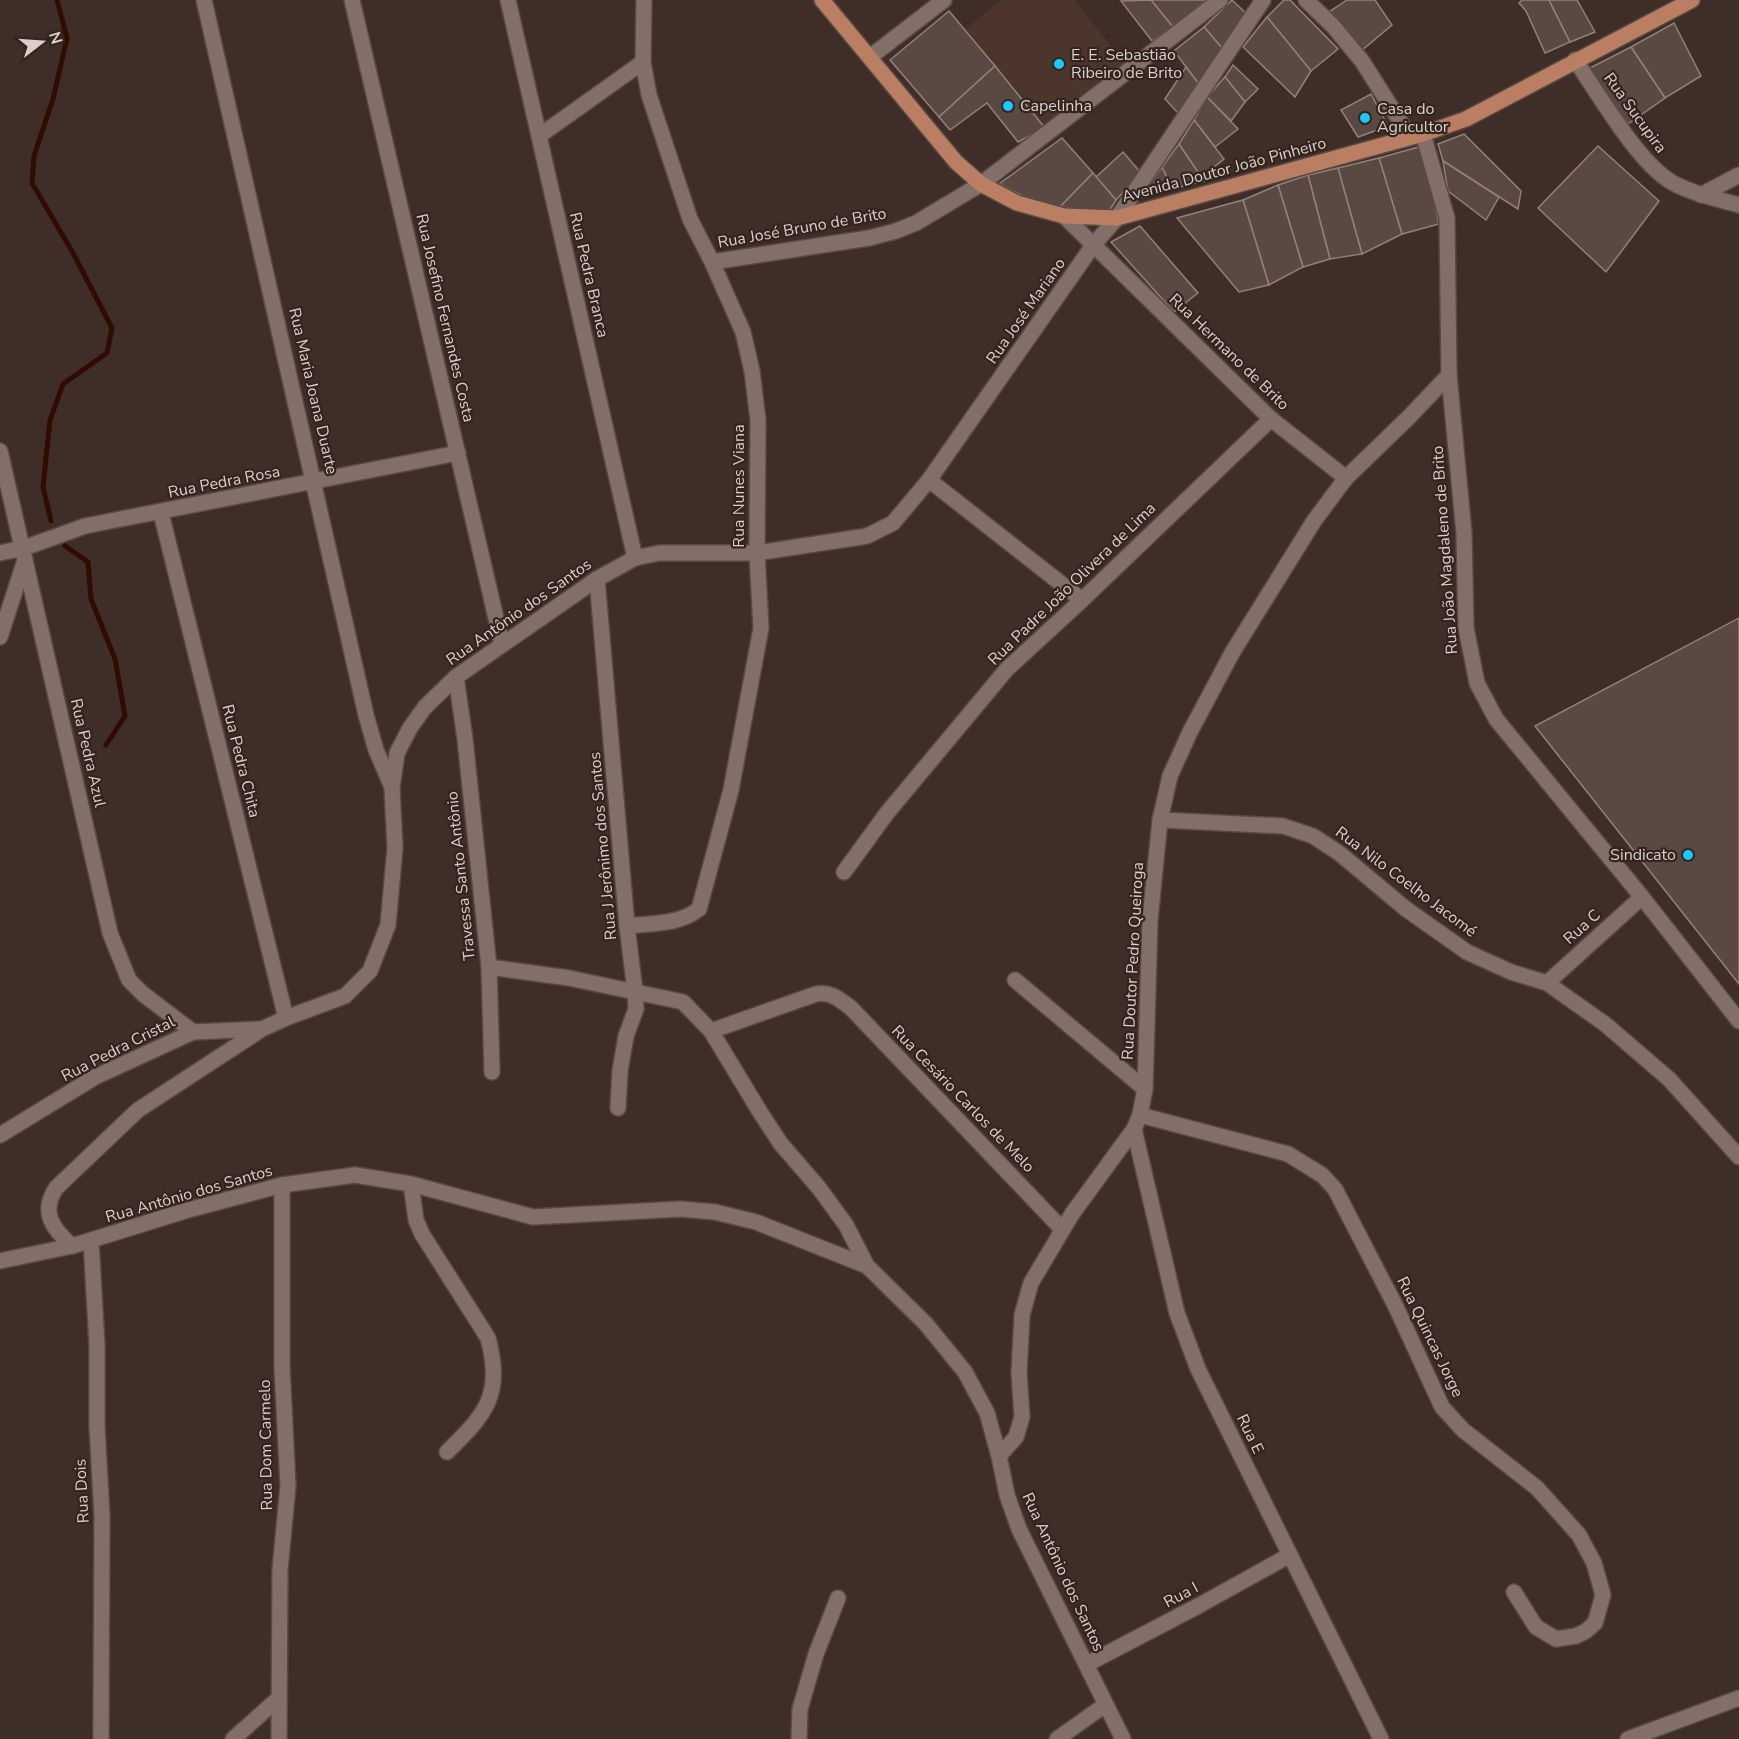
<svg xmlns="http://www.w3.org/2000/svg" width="1739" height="1739" viewBox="0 0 1739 1739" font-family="'Nunito Sans',sans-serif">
<rect width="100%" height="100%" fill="#3e2e27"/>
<polygon fill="#4c362c" points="1001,0 1074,0 1125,63 1045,128 966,29"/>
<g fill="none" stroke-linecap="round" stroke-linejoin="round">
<g stroke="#310b00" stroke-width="5">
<polyline points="51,521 43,487 50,420 63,384 107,353 112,328 73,253 32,183 34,156 53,99 67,38 57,0"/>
<polyline points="65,546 88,562 91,599 115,659 125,716 106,745"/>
</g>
</g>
<g fill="#5a4942" stroke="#938078" stroke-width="1.5">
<polygon points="1151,0 1204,0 1205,1 1173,27"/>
<polygon points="1151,0 1173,27 1152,41 1121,1"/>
<polygon points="1232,0 1248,15 1222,48 1204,27"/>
<polygon points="1284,0 1290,0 1338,49 1311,71 1267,17"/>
<polygon points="1347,0 1375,0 1392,25 1361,51 1329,12"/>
<polygon points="1522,0 1549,0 1570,42 1545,53 1526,11 1519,3"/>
<polygon points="1549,0 1577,0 1595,32 1570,42"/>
<polygon points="949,11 995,66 939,117 890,60"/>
<polygon points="1267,17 1311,71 1295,97 1243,47"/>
<polygon points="1674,23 1701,76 1665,98 1631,47"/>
<polygon points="1204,27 1222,48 1198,83 1174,51"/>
<polygon points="1631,47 1665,98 1628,124 1588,69"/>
<polygon points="1233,65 1258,89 1245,102 1225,77"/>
<polygon points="995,66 1045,128 1018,142 987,103 950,130 939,117"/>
<polygon points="1186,67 1198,83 1178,113 1165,99"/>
<polygon points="1225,77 1245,102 1231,121 1207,97"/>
<polygon points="1371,94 1388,126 1358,137 1341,110"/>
<polygon points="1207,97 1238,129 1215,147 1194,120"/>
<polygon points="1194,120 1224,159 1201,177 1179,144"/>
<polygon points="1464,134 1521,191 1518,209 1443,161 1438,144"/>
<polygon points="1062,138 1093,173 1060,207 1037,203 999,184"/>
<polygon points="1179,144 1204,181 1172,189 1162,167"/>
<polygon points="1422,146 1439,224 1402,234 1379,158"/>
<polygon points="1598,146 1659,201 1606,272 1538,208"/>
<polygon points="1123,152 1141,173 1116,200 1096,177"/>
<polygon points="1379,158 1402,234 1362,254 1338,168"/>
<polygon points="1443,161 1499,197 1486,220 1448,191"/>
<polygon points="1162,167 1172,189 1140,197"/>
<polygon points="1338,168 1362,254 1330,259 1308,175"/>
<polygon points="1093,173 1116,200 1108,213 1060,207"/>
<polygon points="1308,175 1330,259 1303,267 1278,185"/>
<polygon points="1278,185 1303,267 1269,285 1243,200"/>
<polygon points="1243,200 1269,285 1239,292 1177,218"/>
<polygon points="1140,226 1198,293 1174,312 1111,242"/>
<polygon points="1739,618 1739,984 1535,726"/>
</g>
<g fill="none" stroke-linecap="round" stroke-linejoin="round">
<g stroke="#574a44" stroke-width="18">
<g id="minor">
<polyline points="204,0 366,715 376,750 392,787"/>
<polyline points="352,0 502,644"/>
<polyline points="508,0 635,558"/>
<polyline points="1306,0 1333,26 1362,61 1410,137"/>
<polyline points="870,57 944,0"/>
<path d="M1575,60C1599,94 1641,169 1677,185C1697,195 1718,199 1739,205"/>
<polyline points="1423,134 1447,218 1449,375 1464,533 1466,628 1477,683 1496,719 1642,897 1739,1021"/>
<polyline points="539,136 643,62"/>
<polyline points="1701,195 1739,175"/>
<polyline points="1064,216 1271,419 1346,478"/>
<polyline points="712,262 869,238 896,231 916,223 981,184 1220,0"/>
<polyline points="0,451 110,933 129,980 143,994 193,1032"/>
<polyline points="929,480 1082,600"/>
<polyline points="161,513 286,1018"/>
<polyline points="0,553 24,548 85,526 458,453"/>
<polyline points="597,579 627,926 635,991 636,1009 626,1036 620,1071 618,1108"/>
<polyline points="0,637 25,560"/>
<polyline points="456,677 465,739 489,967 492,1072"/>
<polyline points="1160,820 1283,826 1313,836 1339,853 1406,909 1467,952 1511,972 1547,983 1605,1024 1669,1079 1739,1157"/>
<polyline points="844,872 887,813 1007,669 1082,600 1271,419"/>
<path d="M627,926C652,923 679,925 699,909L731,790L761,628L757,553L758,420L752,371L743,332L712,262L690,219L649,95L643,62L644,0"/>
<polyline points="489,967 569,978 683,1002 711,1031 760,1112 781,1144 819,1188 846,1225 867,1266"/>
<polyline points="1015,980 1145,1089"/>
<polyline points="1547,983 1642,897"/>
<path d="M711,1031L816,994C831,991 840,1000 851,1008L1062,1229"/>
<polyline points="1140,1115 1288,1154 1322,1175 1335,1189 1396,1307 1442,1407 1463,1430 1537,1488 1579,1535 1594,1563 1603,1595 1595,1623 1586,1631 1576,1636 1556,1639 1536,1627 1514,1592"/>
<polyline points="1134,1129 1177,1313 1198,1369 1381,1739"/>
<polyline points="0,1135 95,1077 193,1032 262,1029"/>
<path d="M411,1184L416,1220L422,1234L488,1338C503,1395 486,1414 447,1452"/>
<polyline points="91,1241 97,1345 97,1426 102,1516 101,1739"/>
<polyline points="0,1261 72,1246"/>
<polyline points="999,1456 1016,1437 1022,1417 1019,1373 1022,1315 1031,1283 1072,1214 1134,1129 1140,1115 1145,1089 1150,920 1160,820 1170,776 1190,732 1232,653 1314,521 1346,478 1409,417 1449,375"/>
<polyline points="1087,1664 1198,1606 1290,1555"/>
<polyline points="233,1739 279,1698"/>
<polyline points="279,1739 280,1569 288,1486 282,1367 282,1185"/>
<polyline points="799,1739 800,1709 816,1654 838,1598"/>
<polyline points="1057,1739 1105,1705"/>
<path d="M1123,1739L1019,1529L1007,1495L999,1456L987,1413L965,1372L926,1324L867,1266L756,1222L715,1212L680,1209L533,1217L411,1184L355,1175L282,1185L188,1210L72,1246C53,1229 40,1213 56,1188L138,1110L262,1029L286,1018L345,996L370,971L388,925L395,848L392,788L397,753L410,728L425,707L456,677L597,579L635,558L659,553H757L867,536L893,523L929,480L1094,244L1117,218L1263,0"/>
<polyline points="1628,1739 1739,1698"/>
</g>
</g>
<g stroke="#574a44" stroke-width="18">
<polyline id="major" points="822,0 956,162 981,184 1017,203 1064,216 1117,218 1423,134 1466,119 1692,0"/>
</g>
<use href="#minor" stroke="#827068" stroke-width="15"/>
<use href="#major" stroke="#ba7e63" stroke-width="15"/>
</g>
<g fill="#17cafb" stroke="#34241e" stroke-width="2">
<circle cx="1059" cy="64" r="6"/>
<circle cx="1008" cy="106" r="6"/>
<circle cx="1365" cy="118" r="6"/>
<circle cx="1688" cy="855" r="6"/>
</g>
<g text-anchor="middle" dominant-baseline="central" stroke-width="4.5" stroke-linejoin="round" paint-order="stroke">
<g font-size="16" fill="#dacfcb" stroke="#34241e" text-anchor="start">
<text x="1071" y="55">E. E. Sebastião<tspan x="1071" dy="18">Ribeiro de Brito</tspan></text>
<text x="1020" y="106">Capelinha</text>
<text x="1377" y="109">Casa do<tspan x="1377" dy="18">Agricultor</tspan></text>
<text x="1676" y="855" text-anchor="end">Sindicato</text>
</g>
<g font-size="16" fill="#dacfcb" stroke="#34241e">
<text transform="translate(1635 113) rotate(54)">Rua Sucupira</text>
<text transform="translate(1224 170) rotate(-15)">Avenida Doutor João Pinheiro</text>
<text transform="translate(802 228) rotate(-10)">Rua José Bruno de Brito</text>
<text transform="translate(589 275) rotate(77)">Rua Pedra Branca</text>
<text transform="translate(1026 311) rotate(-55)">Rua José Mariano</text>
<text transform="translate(445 318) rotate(77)">Rua Josefino Fernandes Costa</text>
<text transform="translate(1229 352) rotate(44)">Rua Hermano de Brito</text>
<text transform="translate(313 391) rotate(77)">Rua Maria Joana Duarte</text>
<text transform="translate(224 482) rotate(-11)">Rua Pedra Rosa</text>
<text transform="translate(739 486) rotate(-90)">Rua Nunes Viana</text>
<text transform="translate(1445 550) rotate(-94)">Rua João Magdaleno de Brito</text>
<text transform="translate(1072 584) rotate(-44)">Rua Padre João Olivera de Lima</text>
<text transform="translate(519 612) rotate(-35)">Rua Antônio dos Santos</text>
<text transform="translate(88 753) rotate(77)">Rua Pedra Azul</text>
<text transform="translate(241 761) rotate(76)">Rua Pedra Chita</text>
<text transform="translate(603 846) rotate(-95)">Rua J Jerônimo dos Santos</text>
<text transform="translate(461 876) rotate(-96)">Travessa Santo Antônio</text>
<text transform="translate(1406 882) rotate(37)">Rua Nilo Coelho Jacomé</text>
<text transform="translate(1582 927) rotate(-42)">Rua C</text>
<text transform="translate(1133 961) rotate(-87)">Rua Doutor Pedro Queiroga</text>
<text transform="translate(118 1049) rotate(-27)">Rua Pedra Cristal</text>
<text transform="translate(963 1099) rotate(46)">Rua Cesário Carlos de Melo</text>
<text transform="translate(189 1194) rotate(-16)">Rua Antônio dos Santos</text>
<text transform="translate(1430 1337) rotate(64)">Rua Quincas Jorge</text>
<text transform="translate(1250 1434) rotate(64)">Rua E</text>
<text transform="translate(266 1445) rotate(-91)">Rua Dom Carmelo</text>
<text transform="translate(82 1491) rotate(-93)">Rua Dois</text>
<text transform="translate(1063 1572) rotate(65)">Rua Antônio dos Santos</text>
<text transform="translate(1181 1595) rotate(-28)">Rua I</text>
</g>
</g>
<g transform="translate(42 42) rotate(73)" stroke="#34241e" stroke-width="4.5" paint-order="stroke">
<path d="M0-4.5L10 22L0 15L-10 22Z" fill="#dacfcb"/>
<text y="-9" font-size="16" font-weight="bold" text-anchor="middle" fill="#dacfcb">N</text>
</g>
</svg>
